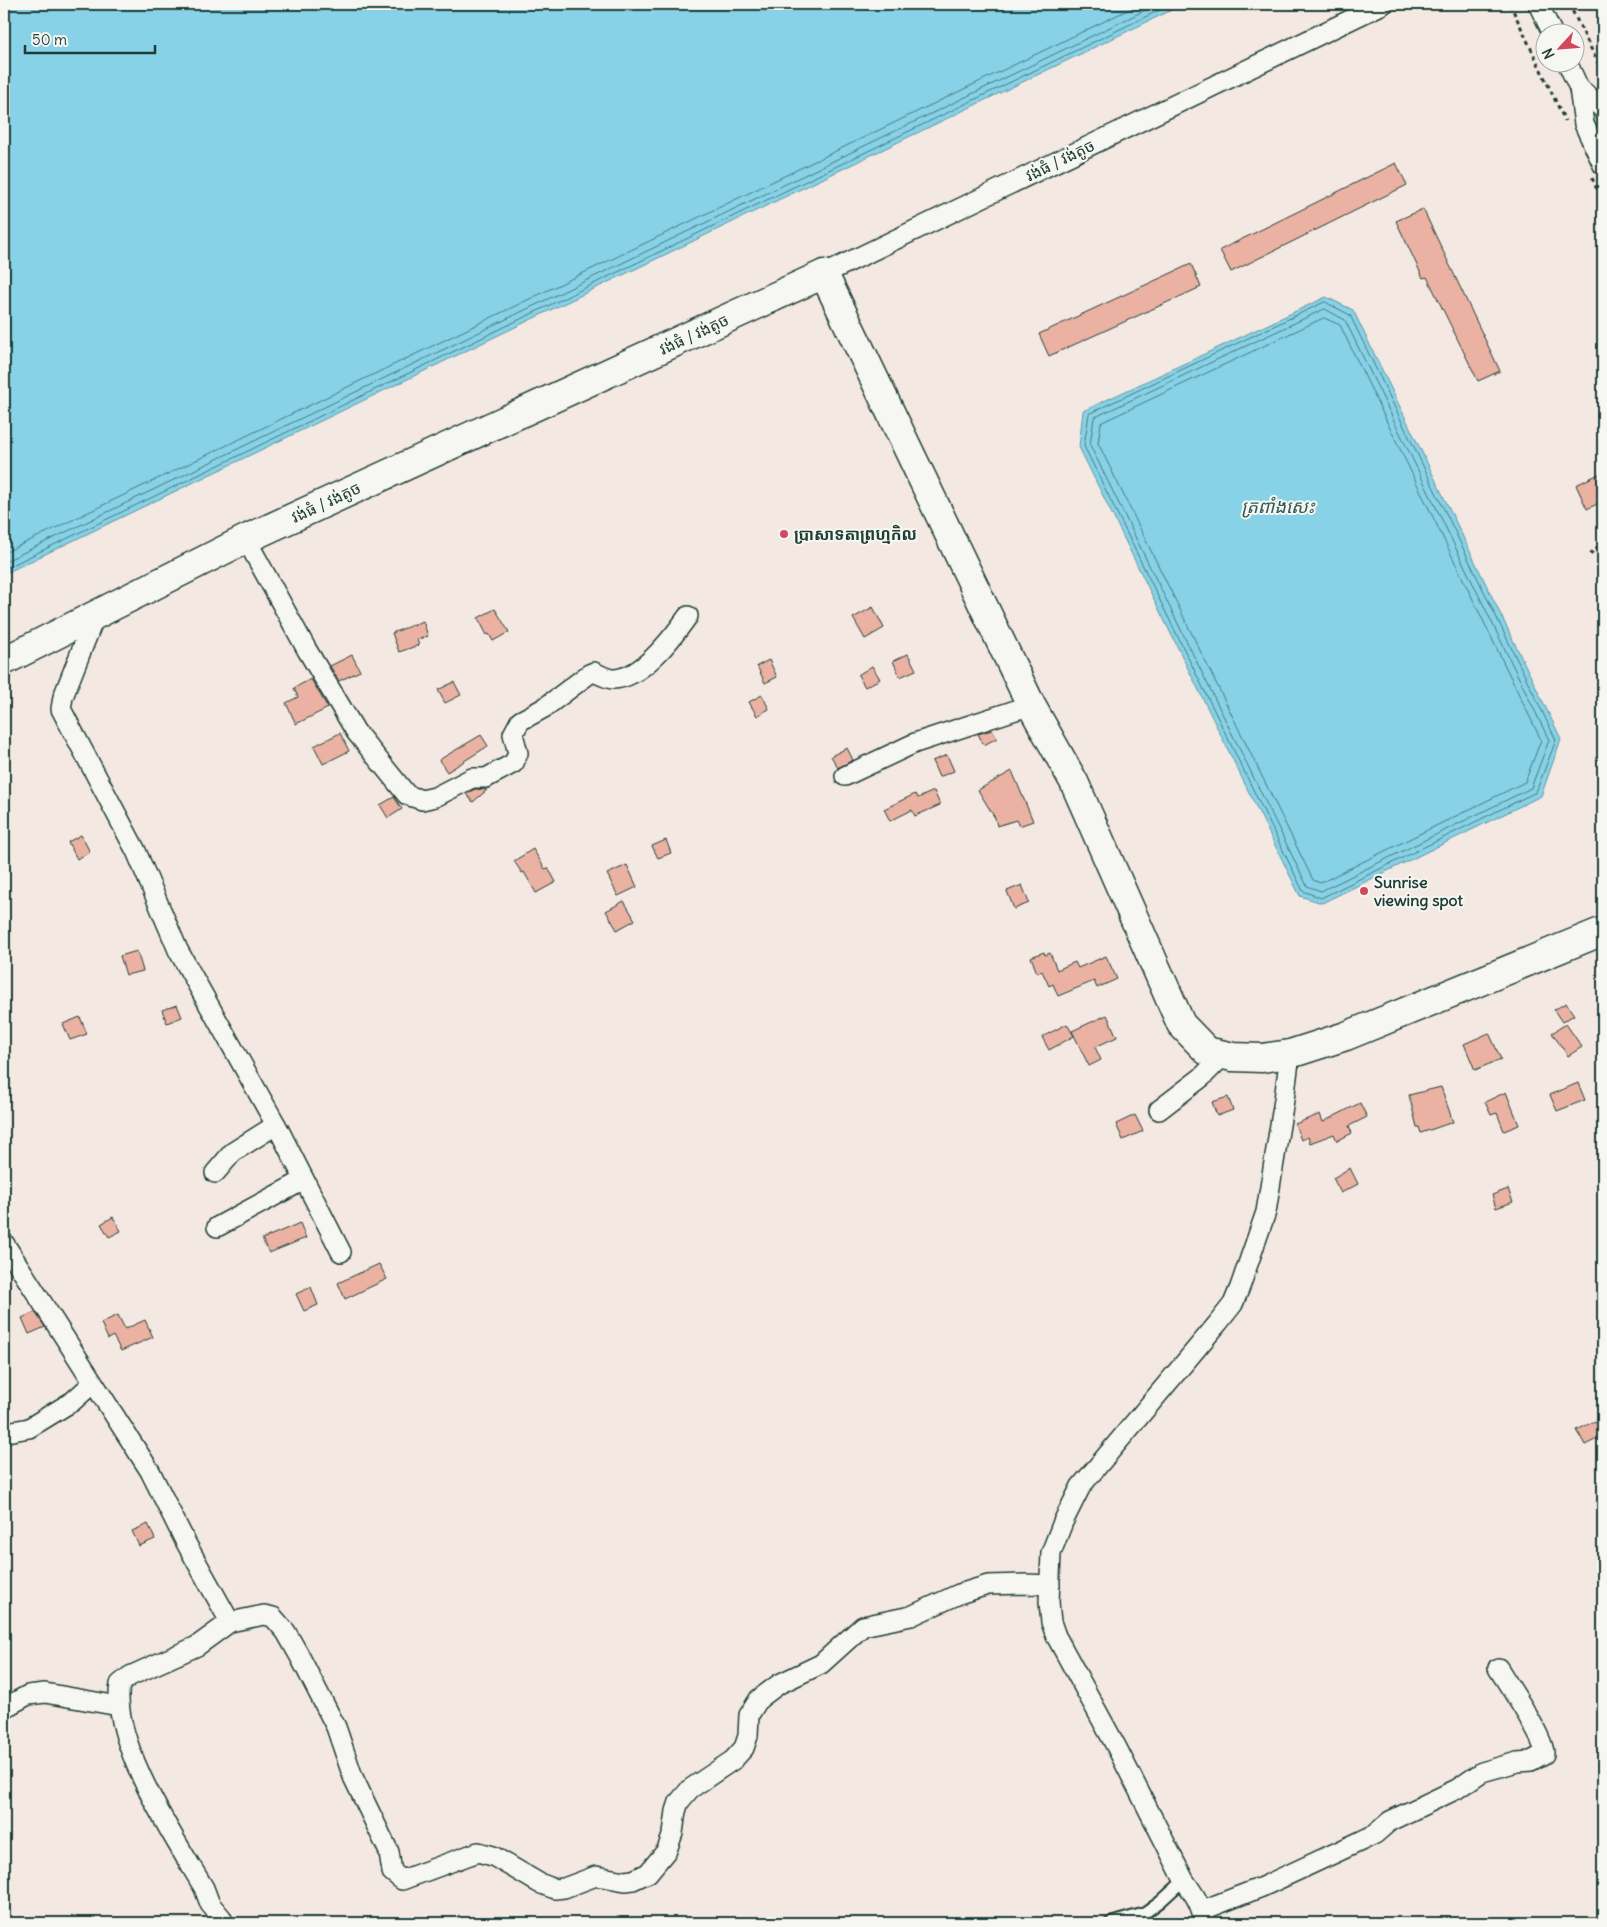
<svg xmlns="http://www.w3.org/2000/svg" width="1607" height="1927" viewBox="0 0 1607 1927" font-family="Delius,'Noto Sans Khmer',sans-serif">
<rect width="100%" height="100%" fill="#f4e8e2"/>
<filter id="ink" filterUnits="userSpaceOnUse"><feTurbulence type="fractalNoise" baseFrequency=".02" numOctaves="2"/><feDisplacementMap in="SourceGraphic" scale="10" xChannelSelector="R" yChannelSelector="G"/><feConvolveMatrix kernelMatrix="1 2 1 2 8 2 1 2 1" color-interpolation-filters="sRGB"/></filter>
<g filter="url(#ink)">
<polygon fill="#b0eeb5" stroke="#689674" points="1579,88 1603,109 1603,165"/>
<g fill="#87d2e7" stroke="#5d969f">
<polygon points="4,4 1184,4 4,574"/>
<polygon points="1326,297 1353,310 1561,739 1541,796 1322,903 1300,896 1079,447 1083,411"/>
</g>
<g fill="none" stroke-linecap="round" stroke-linejoin="round">
<g stroke="#49797c" stroke-width="1">
<polygon points="1325,302 1350,315 1556,740 1536,792 1321,898 1303,891 1084,446 1089,414"/>
<polygon points="1325,309 1345,320 1549,740 1531,788 1321,891 1307,886 1090,445 1094,418"/>
<polygon points="1324,318 1340,325 1541,740 1525,782 1320,883 1313,880 1098,443 1101,423"/>
<polyline points="4,553 1140,4"/>
<polyline points="4,562 1158,4"/>
<polyline points="4,569 1172,4"/>
</g>
</g>
<g fill="#ebb2a3" stroke="#1f3d34">
<polygon points="1396,163 1407,185 1231,272 1220,250"/>
<polygon points="1423,209 1500,371 1478,381 1427,277 1423,278 1396,221"/>
<polygon points="1191,264 1201,287 1049,356 1039,334"/>
<polygon points="1603,472 1603,501 1587,509 1576,485"/>
<polygon points="873,607 884,628 865,639 853,618"/>
<polygon points="495,609 509,632 493,641 489,634 487,635 478,618"/>
<polygon points="423,621 428,636 417,640 419,645 399,652 392,633"/>
<polygon points="908,654 916,670 900,677 893,661"/>
<polygon points="352,655 360,671 339,681 330,666"/>
<polygon points="769,660 777,677 765,683 757,666"/>
<polygon points="872,666 880,679 865,687 858,675"/>
<polygon points="311,679 328,708 296,724 286,703 298,697 294,688"/>
<polygon points="454,682 461,695 445,703 438,690"/>
<polygon points="762,695 769,709 757,716 749,702"/>
<polygon points="992,730 997,738 984,745 978,734"/>
<polygon points="340,733 349,751 323,764 314,746"/>
<polygon points="481,735 488,746 447,772 439,760"/>
<polygon points="847,748 853,760 838,768 831,756"/>
<polygon points="947,755 954,771 939,777 932,761"/>
<polygon points="1012,771 1033,821 1019,826 1016,820 997,826 995,818 978,790"/>
<polygon points="475,789 487,790 473,802 466,794"/>
<polygon points="934,791 940,805 915,816 912,810 890,821 884,809 915,794 918,798"/>
<polygon points="394,797 402,809 388,818 380,805"/>
<polygon points="81,835 90,852 77,859 68,842"/>
<polygon points="666,840 671,853 658,858 652,846"/>
<polygon points="533,849 545,869 548,868 556,882 536,893 524,872 522,873 514,861"/>
<polygon points="627,865 637,887 618,896 607,874"/>
<polygon points="1022,885 1029,903 1014,909 1007,891"/>
<polygon points="624,901 635,920 617,930 606,911"/>
<polygon points="137,951 143,971 126,975 120,956"/>
<polygon points="1044,952 1045,955 1050,953 1057,970 1075,962 1078,968 1106,956 1117,979 1097,988 1094,981 1058,996 1053,984 1049,986 1042,971 1037,973 1031,957"/>
<polygon points="1566,1003 1574,1015 1562,1022 1554,1010"/>
<polygon points="177,1005 182,1017 167,1023 162,1010"/>
<polygon points="1107,1015 1117,1037 1095,1047 1101,1060 1089,1066 1072,1031"/>
<polygon points="80,1017 87,1034 70,1040 63,1024"/>
<polygon points="1067,1024 1074,1036 1049,1050 1042,1037"/>
<polygon points="1566,1024 1582,1047 1568,1056 1552,1033"/>
<polygon points="1489,1033 1501,1059 1475,1070 1464,1044"/>
<polygon points="1578,1083 1585,1100 1557,1111 1550,1095"/>
<polygon points="1441,1087 1453,1122 1421,1133 1419,1127 1417,1127 1409,1095"/>
<polygon points="1506,1092 1519,1125 1504,1131 1497,1113 1491,1115 1485,1102"/>
<polygon points="1228,1097 1233,1110 1217,1116 1212,1102"/>
<polygon points="1360,1103 1367,1117 1349,1126 1352,1133 1337,1141 1334,1134 1310,1143 1308,1137 1301,1140 1295,1124 1320,1114 1323,1122"/>
<polygon points="1135,1115 1143,1131 1123,1140 1116,1124"/>
<polygon points="1350,1168 1358,1184 1341,1193 1333,1178"/>
<polygon points="1508,1189 1513,1202 1496,1208 1492,1195"/>
<polygon points="113,1217 121,1231 109,1237 101,1224"/>
<polygon points="300,1223 306,1238 269,1253 262,1239"/>
<polygon points="379,1264 387,1279 345,1299 338,1283"/>
<polygon points="311,1287 318,1305 304,1311 296,1294"/>
<polygon points="35,1312 45,1327 29,1334 22,1318"/>
<polygon points="118,1315 125,1329 145,1320 153,1337 121,1351 113,1336 108,1339 101,1323"/>
<polygon points="1595,1421 1603,1436 1585,1445 1577,1430"/>
<polygon points="148,1524 155,1539 139,1546 132,1531"/>
</g>
<g fill="none" stroke-linecap="round" stroke-linejoin="round">
<g stroke="#1f3d34" stroke-width="14">
<polyline id="service" points="1110,1923 1145,1913 1160,1902 1184,1880"/>
</g>
<g stroke="#1f3d34" stroke-width="22">
<g id="minor">
<polyline points="1538,4 1552,32"/>
<polyline points="1567,62 1579,88 1584,124 1603,165"/>
<polyline points="1579,88 1603,109"/>
<polyline points="824,274 1383,4"/>
<path d="M246,539L307,650L356,732L407,795L422,800L435,797L472,778H486L514,763L518,753L513,734L520,721L544,708L589,674L594,672C600,675 606,678 612,679C641,680 673,637 688,616"/>
<polyline points="95,616 63,697 61,709 136,851 178,950 280,1132 341,1252"/>
<polyline points="845,776 915,743 1031,705"/>
<polyline points="1159,1110 1202,1077 1224,1055"/>
<polyline points="215,1173 233,1152 276,1125"/>
<polyline points="217,1227 304,1180"/>
<polyline points="4,1243 150,1471 186,1543 230,1622 264,1615 273,1617 286,1632 299,1655 336,1727 353,1777 389,1852 392,1872 402,1880 478,1852 493,1856 539,1883 555,1889 564,1888 596,1876 625,1881 633,1880 648,1873 667,1850 673,1833 676,1811 679,1802 690,1789 733,1760 744,1748 748,1736 749,1715 759,1699 779,1684 821,1664 863,1626 911,1616 959,1594 988,1585 1026,1584 1050,1585"/>
<polyline points="7,1432 29,1428 73,1401 93,1383"/>
<polyline points="4,1708 28,1695 45,1693 119,1706"/>
<path d="M1203,1910L1262,1887L1361,1841L1375,1834L1390,1821L1457,1789L1482,1772L1517,1762L1531,1761L1544,1754C1546,1740 1507,1683 1498,1668"/>
<path d="M224,1923L221,1917L210,1904L204,1888C175,1839 110,1741 120,1684L130,1676L197,1646L230,1622"/>
<path d="M1204,1923C1202,1905 1194,1894 1184,1880L1117,1748L1056,1636L1051,1622L1049,1602L1051,1553L1063,1522L1081,1486L1218,1323L1233,1304L1240,1287L1266,1212L1284,1100L1290,1054"/>
</g>
</g>
<g stroke="#1f3d34" stroke-width="31">
<polyline id="secondary" points="4,661 246,539 824,274 1031,705 1074,782 1181,1024 1207,1051 1215,1053 1233,1057 1262,1058 1290,1054 1346,1036 1603,931"/>
</g>
<g stroke="#1f3d34" stroke-width="3" stroke-dasharray="4 4" stroke-linecap="butt">
<polyline points="1510,4 1565,121"/>
<polyline points="1569,4 1603,73"/>
<polyline points="1592,178 1603,203"/>
<polyline points="1590,554 1603,542"/>
</g>
<use href="#service" stroke="#f6f6f2" stroke-width="10"/>
<use href="#minor" stroke="#f6f6f2" stroke-width="19"/>
<use href="#secondary" stroke="#f6f6f2" stroke-width="28"/>
</g>
</g>
<g fill="#d1495b" stroke="#f6f6f2" stroke-width="2">
<circle cx="784" cy="534" r="5"/>
<circle cx="1364" cy="891" r="5"/>
</g>
<g text-anchor="middle" dominant-baseline="central" stroke-width="4" stroke-linejoin="round" paint-order="stroke">
<g font-size="16" fill="#1f3d34" stroke="#f6f6f2">
<text transform="translate(1060 160) rotate(-26)">វង់ធំ / វង់តូច</text>
<text transform="translate(694 334) rotate(-25)">វង់ធំ / វង់តូច</text>
<text transform="translate(326 502) rotate(-25)">វង់ធំ / វង់តូច</text>
</g>
<g font-size="16" font-weight="bold" fill="#1f3d34" stroke="#f6f6f2" text-anchor="start">
<text x="794" y="534">ប្រាសាទតាព្រហ្មកិល</text>
<text x="1374" y="882">Sunrise<tspan x="1374" dy="18">viewing spot</tspan></text>
</g>
<g font-size="18" font-style="italic" fill="#345b58" stroke="#f6f6f2">
<text x="1278" y="506">ត្រពាំងសេះ</text>
</g>
</g>
<rect width="1607" height="1927" fill="none" stroke="#f6f6f2" stroke-width="20"/>
<rect x="10" y="10" width="1587" height="1907" fill="none" stroke="#1f3d34" stroke-width="2" filter="url(#ink)"/>
<g transform="translate(1560 48) rotate(244)"><circle r="24" fill="#f6f6f2" stroke="#a0aca6"/>
<path d="M0-4L9 19L0 12L-9 19Z" fill="#d1495b"/>
<text y="-8" font-size="14" font-weight="bold" text-anchor="middle" fill="#1f3d34">N</text>
</g>
<path d="M25 45v8h130v-8" fill="none" stroke="#1f3d34" stroke-width="2.5"/>
<text x="32" y="45" font-size="15" fill="#1f3d34" stroke="#f6f6f2" stroke-width="4" paint-order="stroke">50 m</text>
</svg>
